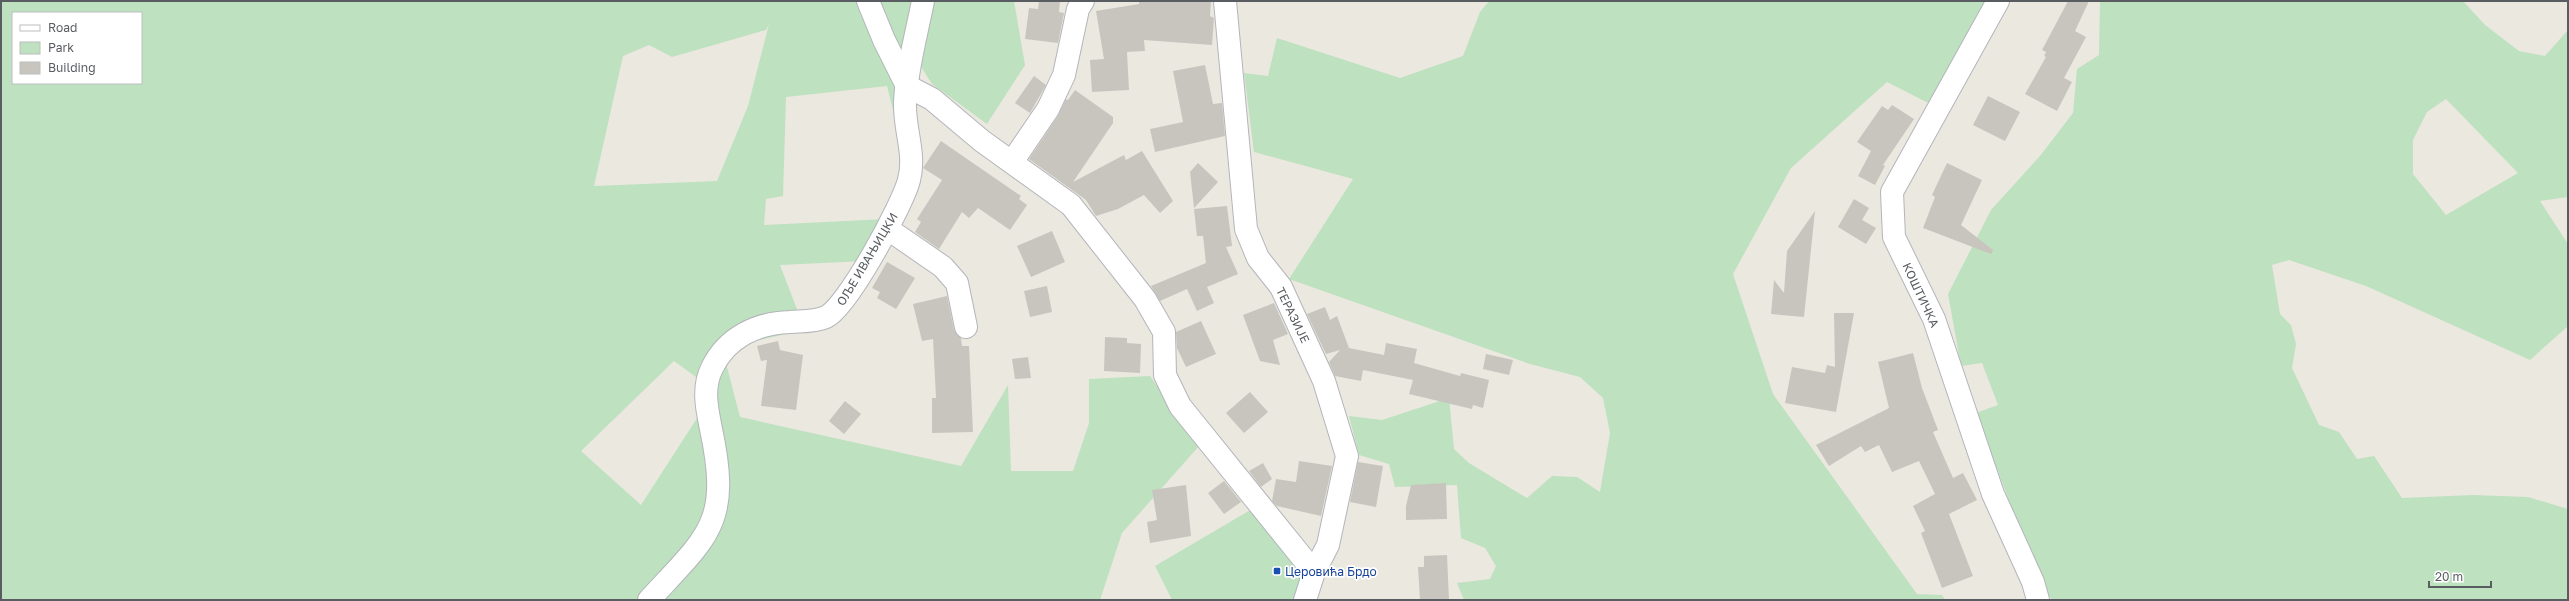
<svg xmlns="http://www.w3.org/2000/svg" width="2569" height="601" viewBox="0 0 2569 601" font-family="'Golos Text',sans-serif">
<rect width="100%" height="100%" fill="#ebe8e0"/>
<g fill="#bee1bf" fill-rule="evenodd">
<path d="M1,1H1014L1025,65L987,124L932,84L906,43L903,150L887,86L786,97L783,196L766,199L764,225L886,219L866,261L780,265L805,330L722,348L740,417L961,466L1008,385L1011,471H1073L1089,423V379L1150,376L1199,446L1122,533L1100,600H1ZM13,13H141V83H13ZM769,24L748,106L717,181L594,186L623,56L649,45L672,57L766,30ZM674,361L696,377L701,412L641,505L581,451Z"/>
<polygon points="1489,1 2005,1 1948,113 1887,82 1791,168 1733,274 1773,394 1917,594 1942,595 1945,600 1464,600 1457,583 1490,579 1496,566 1485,548 1461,538 1457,485 1395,487 1389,464 1359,455 1349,416 1382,420 1449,398 1454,449 1469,463 1527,498 1552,476 1577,477 1600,492 1610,433 1603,398 1580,377 1530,364 1289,279 1353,179 1254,152 1244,73 1268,76 1277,38 1400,78 1463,56 1480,12"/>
<path d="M2100,1H2463L2485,25L2519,51L2545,56L2568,30V197L2540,201L2568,244V326L2530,360L2366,286L2289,260L2272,265L2280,314L2291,325L2296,344L2292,368L2319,425L2339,432L2357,459L2374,456L2402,498L2473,495L2528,497L2568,509V600H2052L2039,580L1976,413L1998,405L1982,363L1961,366L1948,294L1991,210L2040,156L2073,113L2077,69L2099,55ZM2446,99L2518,173L2446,215L2413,174V140L2427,112Z"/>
<polygon points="1264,502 1310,556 1299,600 1172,600 1155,566"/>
</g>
<g fill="#c8c5bf">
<polygon points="1039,1 1060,1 1059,12 1064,13 1058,43 1025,39 1029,8 1038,9"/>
<polygon points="1139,1 1211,1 1210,16 1214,18 1212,45 1144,40 1145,51 1127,52 1129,90 1092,92 1090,60 1104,59 1096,11 1139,4"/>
<polygon points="2068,1 2089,1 2075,31 2086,37 2064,78 2072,82 2057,111 2025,94 2046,57 2044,56 2046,52 2042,50"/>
<polygon points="1205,65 1213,104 1222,103 1225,136 1155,152 1150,129 1183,122 1173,71"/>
<polygon points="1034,76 1046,85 1030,113 1015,103"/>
<polygon points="1075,90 1113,117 1113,123 1073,182 1124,155 1126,160 1142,151 1173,201 1160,213 1144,195 1118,209 1096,216 1086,200 1029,159 1058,116 1066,99 1068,100"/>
<polygon points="1988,96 2020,112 2005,141 1973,125"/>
<polygon points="1892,105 1914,119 1883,165 1885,166 1875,185 1858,176 1871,151 1857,142 1882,106 1888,110"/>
<polygon points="941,141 1021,196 1019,199 1027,205 1010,230 978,208 969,218 962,212 939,249 915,232 921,222 917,219 942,180 923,168"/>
<polygon points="1198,163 1218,182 1194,208 1190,172"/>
<polygon points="1947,163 1982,180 1961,225 1993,250 1991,254 1923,228 1935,197 1932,195"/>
<polygon points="1854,199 1869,208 1862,220 1876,228 1866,244 1838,227"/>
<polygon points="1227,206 1232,246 1226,247 1238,274 1207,287 1214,303 1197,311 1187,289 1160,301 1151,286 1206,263 1203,236 1197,236 1194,209"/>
<polygon points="1815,211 1804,317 1771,314 1774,280 1784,293 1787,251"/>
<polygon points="1052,231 1065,262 1031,277 1017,246"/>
<polygon points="887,262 915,278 896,309 877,298 880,292 872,288"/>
<polygon points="1047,286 1052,312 1030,317 1024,291"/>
<polygon points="947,296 954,330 961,338 962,346 969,346 973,432 932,433 932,398 936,398 933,339 922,341 913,304"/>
<polygon points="1274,303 1288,334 1273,340 1280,365 1260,361 1243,315"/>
<polygon points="1325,307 1330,320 1337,316 1349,348 1384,355 1386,343 1417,349 1414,363 1460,376 1461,373 1489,380 1483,408 1473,405 1472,409 1409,394 1413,380 1363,370 1361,381 1335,376 1329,362 1340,350 1326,354 1307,314"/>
<polygon points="1834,313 1854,313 1836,412 1785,403 1792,367 1825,373 1827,365 1835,367"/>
<polygon points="1201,321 1216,354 1186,367 1177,348 1176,332"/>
<polygon points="1105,337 1127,338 1127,343 1141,344 1140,373 1104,371"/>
<polygon points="778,341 780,350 803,355 796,410 761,406 767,360 761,361 757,346"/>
<polygon points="1913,353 1922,388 1938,430 1933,432 1953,478 1963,473 1977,500 1949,514 1973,576 1942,588 1921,533 1925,531 1913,506 1935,494 1919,461 1892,472 1879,445 1865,452 1861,446 1829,466 1816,445 1889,408 1878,362"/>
<polygon points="1486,354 1513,360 1509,375 1483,369"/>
<polygon points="1028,357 1031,378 1015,379 1012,359"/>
<polygon points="1250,392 1268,412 1244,433 1226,413"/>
<polygon points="845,401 861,414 844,434 829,421"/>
<polygon points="1299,461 1332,466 1321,516 1277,506 1272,501 1276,479 1296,482"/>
<polygon points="1358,462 1383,466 1376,507 1350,502"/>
<polygon points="1263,463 1272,479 1261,487 1249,471"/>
<polygon points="1224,481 1241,502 1224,514 1208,493"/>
<polygon points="1446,483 1447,519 1406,520 1406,506 1411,485"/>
<polygon points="1186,485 1191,536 1150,543 1147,522 1157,520 1152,490"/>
<polygon points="1447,555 1449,600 1420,600 1418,567 1424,567 1424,556"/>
</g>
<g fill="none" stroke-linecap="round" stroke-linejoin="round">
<g stroke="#b3b5ba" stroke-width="24">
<g id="minor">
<polyline points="868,1 884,40 907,86 932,99 982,141 1071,205 1145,299 1164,332 1165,375 1180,406 1314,572"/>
<polyline points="1225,1 1246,229 1258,258 1281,287 1324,381 1347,456 1328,545 1314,572 1305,600"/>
<polyline points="1998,1 1892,192 1894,237 1934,319 1993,494 2033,582 2038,600"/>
<polyline points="1012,162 1048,109 1064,75 1078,9 1083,1"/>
<polyline points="888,229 943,267 957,283 966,327"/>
<path d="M649,600C709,535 731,523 711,429C707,409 702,388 712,368C727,337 757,323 790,322C802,321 815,322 826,317C847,308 903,204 909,180C916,154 904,129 905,103C906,72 917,32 923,1"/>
</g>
</g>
<use href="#minor" stroke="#fff" stroke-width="22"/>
</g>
<rect fill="#1a4fb4" stroke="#fff" stroke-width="1.5" x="1273" y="567" width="8" height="8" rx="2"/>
<g text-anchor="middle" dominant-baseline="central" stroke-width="3.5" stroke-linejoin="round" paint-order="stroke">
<g font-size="12" fill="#595c60" stroke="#fff">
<text transform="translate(867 259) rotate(-59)">ОЉЕ ИВАЊИЦКИ</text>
<text transform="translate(1921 295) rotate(65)">КОШТИЧКА</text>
<text transform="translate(1293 315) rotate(64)">ТЕРАЗИЈЕ</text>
</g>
<g font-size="12" fill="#164399" stroke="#fff" text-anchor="start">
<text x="1285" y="571">Церовића Брдо</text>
</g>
</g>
<rect width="2569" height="601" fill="none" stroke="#595c60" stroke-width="4"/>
<rect x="12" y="12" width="130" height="72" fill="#ffffff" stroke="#bdbebf"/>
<rect x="20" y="25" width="20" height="6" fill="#ffffff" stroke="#bdbebf"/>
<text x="48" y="32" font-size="12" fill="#595c60">Road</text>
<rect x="20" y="42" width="20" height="12" fill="#bee1bf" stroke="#bdbebf"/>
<text x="48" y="52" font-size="12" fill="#595c60">Park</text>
<rect x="20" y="62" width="20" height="12" fill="#c8c5bf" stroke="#bdbebf"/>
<text x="48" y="72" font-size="12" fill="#595c60">Building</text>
<path d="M2429 581v6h62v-6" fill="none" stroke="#595c60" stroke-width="2"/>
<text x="2435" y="581" font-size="12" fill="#595c60" stroke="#ffffff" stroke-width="3" paint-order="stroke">20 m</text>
</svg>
